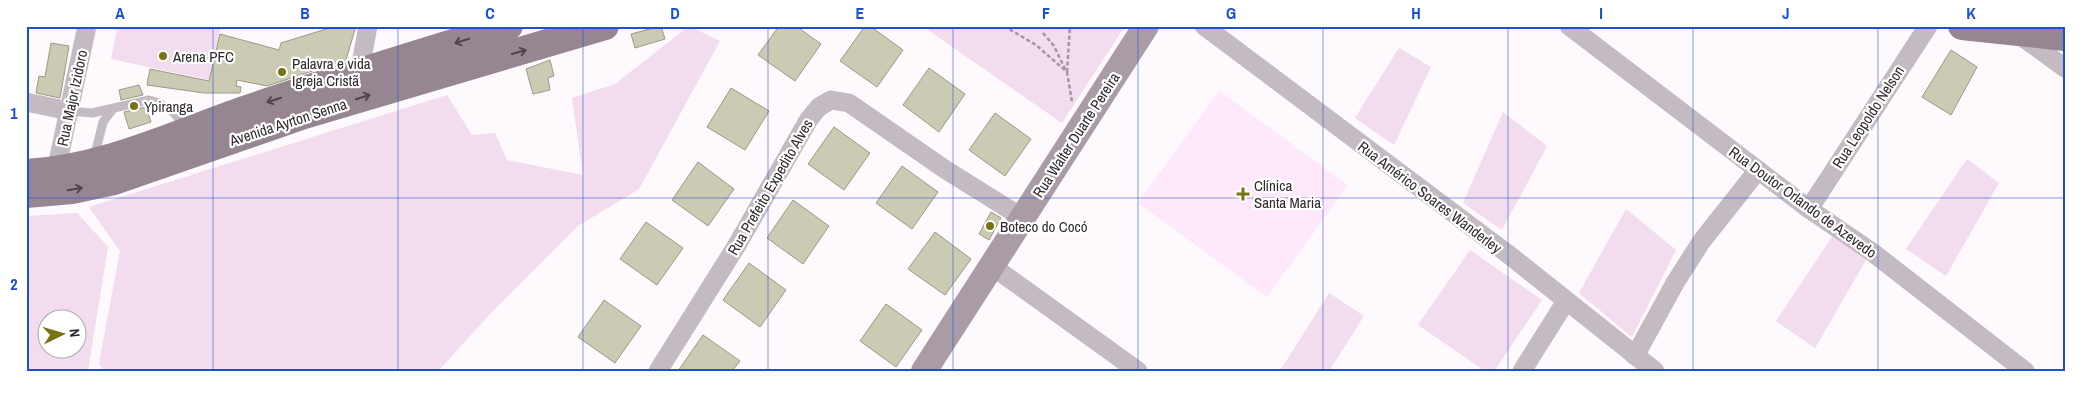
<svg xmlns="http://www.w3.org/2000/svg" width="2091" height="397" viewBox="0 0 2091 397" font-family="'Archivo Narrow',sans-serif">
<rect width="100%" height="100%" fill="#fdf9fc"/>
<polygon fill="#fee8f9" points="1219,91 1348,185 1267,297 1138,203"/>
<g fill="#f2dced" fill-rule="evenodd">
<polygon points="107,26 221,26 209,80 111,59 117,30"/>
<polygon points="689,26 720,41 639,189 578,226 491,313 438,371 104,371 99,363 120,251 89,207 447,95 472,135 495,133 507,160 583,175 572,98 615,84"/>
<polygon points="922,26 1125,26 1062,123"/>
<polygon points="1399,48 1431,67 1394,145 1355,118"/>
<polygon points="1503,112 1547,146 1502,230 1463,203"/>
<polygon points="1967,159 1999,183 1946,276 1906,249"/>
<polygon points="1626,209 1676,250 1632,337 1579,293"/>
<path d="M77,213L108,247L88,371H26V216ZM48,320H78V350H48Z"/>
<polygon points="1836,231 1869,255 1815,348 1776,321"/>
<polygon points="1470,250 1542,300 1494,371 1485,371 1418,325"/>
<polygon points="1329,293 1364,316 1329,371 1280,371"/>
</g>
<g fill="#cbcbb4" stroke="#9a9a84">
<polygon points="336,26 356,26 346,60 267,86 237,80 236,86 241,87 240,93 204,93 147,85 150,69 209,81 220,34 279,50 281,43"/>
<polygon points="661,26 665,39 635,48 631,34"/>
<polygon points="779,26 796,26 821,44 795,81 758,55"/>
<polygon points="865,26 870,26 903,50 877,87 840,61"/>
<polygon points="51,43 69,46 60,98 36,93 39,76 45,77"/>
<polygon points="1951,50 1977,67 1951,115 1922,97"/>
<polygon points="550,60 554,76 548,78 550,90 533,94 526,69"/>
<polygon points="929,68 965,94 939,132 903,105"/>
<polygon points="139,85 143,95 121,100 119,90"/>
<polygon points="731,88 769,111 745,150 707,127"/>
<polygon points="146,107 151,122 129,129 124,112"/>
<polygon points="995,113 1031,139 1005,176 969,150"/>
<polygon points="834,127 870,153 844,190 808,164"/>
<polygon points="698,162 734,189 708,226 672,200"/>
<polygon points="902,166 938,192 912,229 876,203"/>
<polygon points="793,200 829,226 803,264 767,238"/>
<polygon points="991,212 1001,218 989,240 979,234"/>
<polygon points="646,222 683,248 657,285 620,259"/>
<polygon points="935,232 971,259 945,295 908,269"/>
<polygon points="749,263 786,290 760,327 723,300"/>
<polygon points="604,300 641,326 615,363 578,337"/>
<polygon points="886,304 922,330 896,367 860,341"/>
<polygon points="703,335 740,361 732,371 678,371"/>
</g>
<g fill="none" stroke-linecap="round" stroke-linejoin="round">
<g stroke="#9e989d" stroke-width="2.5" stroke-dasharray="4 2.5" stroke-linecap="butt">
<polyline points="1004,26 1036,45 1067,72 1072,102"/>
<polyline points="1043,33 1054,46 1066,71"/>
<polyline points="1067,72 1070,26"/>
</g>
<g stroke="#c4bbc2" stroke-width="9">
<polyline points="69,111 92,113 149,100 159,103 173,112 186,128"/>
<polyline points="94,158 103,122 112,110"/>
</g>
<g stroke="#c4bbc2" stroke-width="19">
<polyline points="1204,26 1508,254 1655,371"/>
<polyline points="1569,26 1809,209 1872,252 2025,371"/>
<polyline points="2018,34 2065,68"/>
<polyline points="359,74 368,26"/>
<polyline points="26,102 69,111"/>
<polyline points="56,171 87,26"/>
<polyline points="1809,209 1928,26"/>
<polyline points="992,266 1138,371"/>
<polyline points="1635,356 1675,283 1701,242 1758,170"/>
<polyline points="658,371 737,245 809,119 819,107 831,100 849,103 946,170 1023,218"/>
<polyline points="1522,371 1566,301"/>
</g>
<polyline stroke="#a99ca6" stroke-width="26" points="924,371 1146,26"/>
<g stroke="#968692" stroke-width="28">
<polyline points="1962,26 2065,37"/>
<path d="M26,173C102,169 173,135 244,110C332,80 420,53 509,26"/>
<polyline points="26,194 72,190 114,181 304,115 605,26"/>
</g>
</g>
<defs><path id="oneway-shaft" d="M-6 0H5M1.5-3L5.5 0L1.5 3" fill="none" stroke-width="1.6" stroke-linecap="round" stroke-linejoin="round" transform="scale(1.25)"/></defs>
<g stroke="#4f454d">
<use href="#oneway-shaft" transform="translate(462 41) rotate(163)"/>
<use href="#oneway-shaft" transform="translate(519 52) rotate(-16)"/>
<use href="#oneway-shaft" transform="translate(363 97) rotate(-17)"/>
<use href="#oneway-shaft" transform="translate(274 100) rotate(162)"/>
<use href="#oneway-shaft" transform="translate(75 189) rotate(-9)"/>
</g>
<path fill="none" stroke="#1d4ed8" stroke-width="1" stroke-opacity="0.55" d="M213,26V371M398,26V371M583,26V371M768,26V371M953,26V371M1138,26V371M1323,26V371M1508,26V371M1693,26V371M1878,26V371M26,198H2065"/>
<g fill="#787214" stroke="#fff" stroke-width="2">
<circle cx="163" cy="56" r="5"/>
<circle cx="282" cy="72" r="5"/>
<circle cx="134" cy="106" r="5"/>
<path d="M1240.5 186.5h5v5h5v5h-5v5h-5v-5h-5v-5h5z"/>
<circle cx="990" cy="226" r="5"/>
</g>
<g text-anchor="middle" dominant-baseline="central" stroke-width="4.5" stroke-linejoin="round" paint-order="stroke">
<g font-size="15" fill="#30292f" stroke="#fff" text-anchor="start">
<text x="173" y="56">Arena PFC</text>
<text x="292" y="63">Palavra e vida<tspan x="292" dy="17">Igreja Cristã</tspan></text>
<text x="144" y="106">Ypiranga</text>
<text x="1254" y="185">Clínica<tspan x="1254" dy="17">Santa Maria</tspan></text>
<text x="1000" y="226">Boteco do Cocó</text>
</g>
<g font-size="15" fill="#30292f" stroke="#fff">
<text transform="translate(72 98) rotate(-78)">Rua Major Izidoro</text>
<text transform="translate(1868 117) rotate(-57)">Rua Leopoldo Nelson</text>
<text transform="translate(288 122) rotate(-18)">Avenida Ayrton Senna</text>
<text transform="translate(1076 135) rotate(-57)">Rua Walter Duarte Pereira</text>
<text transform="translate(770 187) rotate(-60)">Rua Prefeito Expedito Alves</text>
<text transform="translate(1430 197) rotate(37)">Rua Américo Soares Wanderley</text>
<text transform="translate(1803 202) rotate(36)">Rua Doutor Orlando de Azevedo</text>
</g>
</g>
<rect width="2091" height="397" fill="none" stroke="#ffffff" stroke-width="55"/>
<g transform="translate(62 334) rotate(85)"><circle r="24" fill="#ffffff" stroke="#aca9ac"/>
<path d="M0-4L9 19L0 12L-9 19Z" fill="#787214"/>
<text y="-8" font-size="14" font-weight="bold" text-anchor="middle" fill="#30292f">N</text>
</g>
<rect x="28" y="28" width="2036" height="342" fill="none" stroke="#1d4ed8" stroke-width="2"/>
<g font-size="16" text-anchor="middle" font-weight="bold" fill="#1d4ed8">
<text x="120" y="19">A</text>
<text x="305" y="19">B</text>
<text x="490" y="19">C</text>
<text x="675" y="19">D</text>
<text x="860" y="19">E</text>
<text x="1046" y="19">F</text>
<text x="1231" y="19">G</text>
<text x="1416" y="19">H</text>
<text x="1601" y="19">I</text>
<text x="1786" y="19">J</text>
<text x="1971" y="19">K</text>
<text x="14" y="119">1</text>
<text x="14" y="290">2</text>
</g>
</svg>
